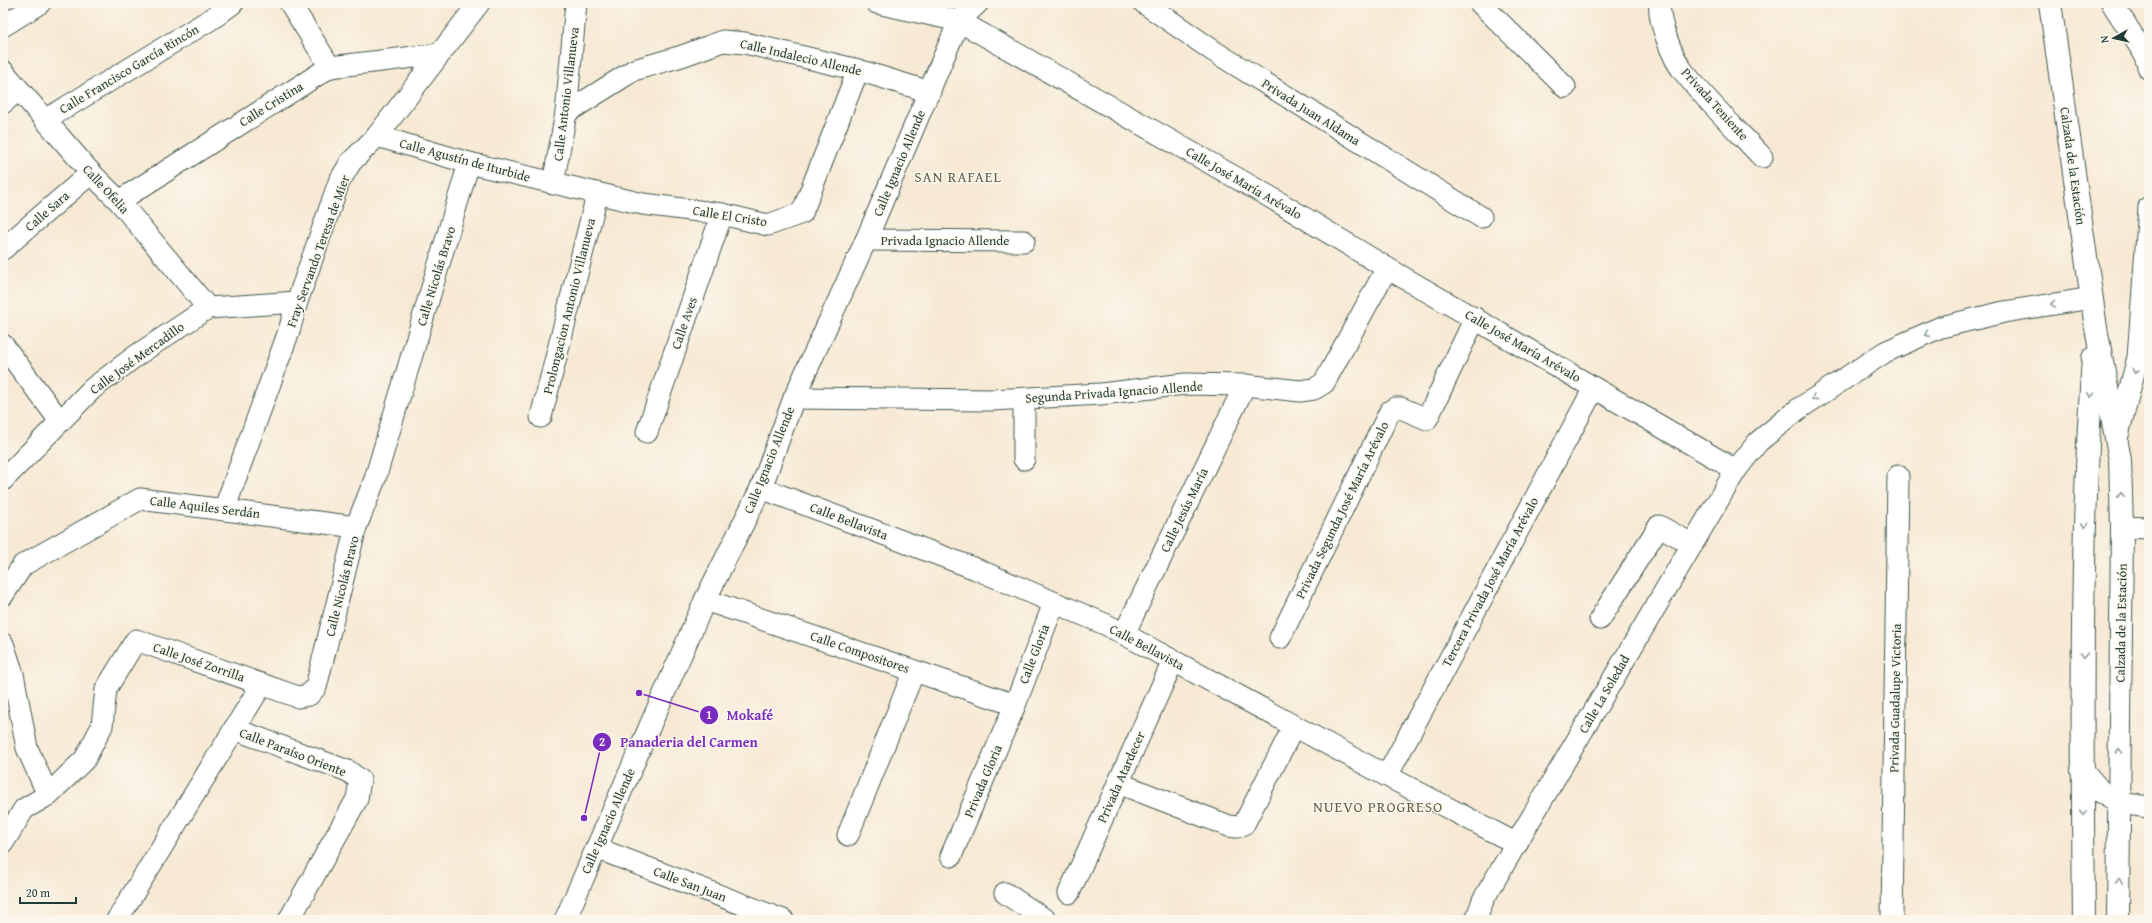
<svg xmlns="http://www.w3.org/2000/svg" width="2152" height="923" viewBox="0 0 2152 923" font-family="'Gentium Book Plus',serif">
<rect width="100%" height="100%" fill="#fbf7ec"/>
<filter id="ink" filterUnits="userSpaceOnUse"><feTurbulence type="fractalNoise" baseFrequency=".025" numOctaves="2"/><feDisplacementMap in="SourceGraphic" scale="8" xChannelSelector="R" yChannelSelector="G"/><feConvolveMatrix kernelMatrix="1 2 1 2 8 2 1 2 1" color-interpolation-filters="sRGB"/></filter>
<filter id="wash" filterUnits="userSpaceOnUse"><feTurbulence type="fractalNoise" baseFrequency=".012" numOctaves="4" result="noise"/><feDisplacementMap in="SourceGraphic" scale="16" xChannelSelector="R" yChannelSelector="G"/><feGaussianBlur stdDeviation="0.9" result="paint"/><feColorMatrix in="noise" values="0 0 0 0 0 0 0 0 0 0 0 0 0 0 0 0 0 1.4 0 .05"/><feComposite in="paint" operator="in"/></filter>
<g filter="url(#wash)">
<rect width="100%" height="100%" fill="#f7e9d4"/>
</g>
<g filter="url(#ink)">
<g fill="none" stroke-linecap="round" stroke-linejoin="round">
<g stroke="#3f574c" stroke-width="23">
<g id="minor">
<polyline points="290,3 330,67"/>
<polyline points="877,3 959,21 1270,197 1387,268 1736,470"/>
<polyline points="1144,3 1215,52 1481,217"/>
<polyline points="1480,3 1565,87"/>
<path d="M1660,3C1657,19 1673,59 1683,71C1707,101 1736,129 1762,157"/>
<polyline points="2112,3 2144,53 2149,69"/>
<polyline points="3,26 40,3"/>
<polyline points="3,71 91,173 119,201 208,308"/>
<polyline points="3,103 18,90"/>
<polyline points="566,113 634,70 682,56 723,41 745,43 858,70 930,92"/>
<polyline points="45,120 213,18 233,3"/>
<polyline points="377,136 469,163 643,204 722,214 768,225 802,213 858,70"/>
<polyline points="553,184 566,113 576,3"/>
<polyline points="119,201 330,67 440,54"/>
<polyline points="866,240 1024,241"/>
<polyline points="3,249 91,173"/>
<polyline points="3,345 60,421"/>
<polyline points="794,398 992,400 1101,394 1185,384 1245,385 1300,391 1314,389 1324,383 1387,268"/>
<polyline points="1024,399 1024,459"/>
<polyline points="541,417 597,195"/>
<polyline points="647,432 722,214"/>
<polyline points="2117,439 2138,357 2149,207"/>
<polyline points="3,480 92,389 137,355 208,308 297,302"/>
<polyline points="761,488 976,569 1107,625 1387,776 1517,844"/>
<polyline points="224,510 289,331 297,302 339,182 351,162 377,136 479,3"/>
<polyline points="2122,527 2149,528"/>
<polyline points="3,595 23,565 140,499 356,527"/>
<polyline points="705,600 1015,705"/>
<polyline points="1600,619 1659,526 1692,544"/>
<polyline points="1124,634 1245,385"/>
<polyline points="1280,638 1390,411 1395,408 1401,408 1427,419 1475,318"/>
<polyline points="3,644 13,674 27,748 48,795"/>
<polyline points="234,729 348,771 360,780 357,799 289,920"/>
<polyline points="1387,776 1594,388"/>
<polyline points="1118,783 1229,826 1237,827 1244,824 1294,726"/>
<polyline points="2119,803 2149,807"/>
<polyline points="848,835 914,671"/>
<polyline points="3,843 24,809 48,795 85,759 102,726 106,689 136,640 298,697 309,695 316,687 356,527 375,479 469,163"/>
<polyline points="596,848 783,920"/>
<polyline points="951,856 1015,705 1054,603"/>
<polyline points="1005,893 1046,920"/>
<polyline points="1069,893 1173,661"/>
<polyline points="117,920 262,684"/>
<polyline points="565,920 705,600 761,488 794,398 866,240 959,21 978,3"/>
<polyline points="1476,920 1483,900 1736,470 1758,442 1797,410 1885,352 1941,327 2004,312 2092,298"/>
<polyline points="1892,920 1898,476"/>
</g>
</g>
<g stroke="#3f574c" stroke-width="24">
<g id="major">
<polyline points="2050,3 2096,328 2120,460 2122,527 2118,920"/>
<polyline points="2082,770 2101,792 2119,803"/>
<path d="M2084,920C2082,733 2080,544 2093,358"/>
</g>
</g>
<use href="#minor" stroke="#fff" stroke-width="21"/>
<use href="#major" stroke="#fff" stroke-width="22"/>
</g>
<defs><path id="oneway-chevron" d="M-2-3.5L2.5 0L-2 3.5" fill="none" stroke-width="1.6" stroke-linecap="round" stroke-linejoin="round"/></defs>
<g stroke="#8f9e9a">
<use href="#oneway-chevron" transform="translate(2053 304) rotate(171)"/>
<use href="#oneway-chevron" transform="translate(1927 334) rotate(156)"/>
<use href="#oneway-chevron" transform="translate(2135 371) rotate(104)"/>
<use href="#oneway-chevron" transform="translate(2091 395) rotate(94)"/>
<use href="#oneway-chevron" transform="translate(1814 398) rotate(146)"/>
<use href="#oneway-chevron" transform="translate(2121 495) rotate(-92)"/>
<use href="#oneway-chevron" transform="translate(2085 525) rotate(91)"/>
<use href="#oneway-chevron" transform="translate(2084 655) rotate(91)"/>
<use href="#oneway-chevron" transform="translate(2119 751) rotate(-89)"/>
<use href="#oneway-chevron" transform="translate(2083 813) rotate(89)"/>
<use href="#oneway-chevron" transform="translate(2119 881) rotate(-90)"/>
</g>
</g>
<g text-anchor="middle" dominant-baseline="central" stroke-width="3" stroke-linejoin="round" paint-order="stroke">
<g font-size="13" fill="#1f3d34" stroke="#fbf7ec">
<text transform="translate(801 57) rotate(13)">Calle Indalecio Allende</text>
<text transform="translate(129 69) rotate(-31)">Calle Francisco García Rincón</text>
<text transform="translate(566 94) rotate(-83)">Calle Antonio Villanueva</text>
<text transform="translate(271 104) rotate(-32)">Calle Cristina</text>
<text transform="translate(1715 104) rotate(48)">Privada Teniente</text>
<text transform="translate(1311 112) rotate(32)">Privada Juan Aldama</text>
<text transform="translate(465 160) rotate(15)">Calle Agustín de Iturbide</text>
<text transform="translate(899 163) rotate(-67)">Calle Ignacio Allende</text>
<text transform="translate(2073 166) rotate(82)">Calzada de la Estación</text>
<text transform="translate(1244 183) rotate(30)">Calle José María Arévalo</text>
<text transform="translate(106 189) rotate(47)">Calle Ofelia</text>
<text transform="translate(47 211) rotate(-41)">Calle Sara</text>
<text transform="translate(730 216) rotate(9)">Calle El Cristo</text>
<text x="945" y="240">Privada Ignacio Allende</text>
<text transform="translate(318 251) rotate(-70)">Fray Servando Teresa de Mier</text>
<text transform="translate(436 276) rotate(-73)">Calle Nicolás Bravo</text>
<text transform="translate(569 306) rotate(-76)">Prolongacion Antonio Villanueva</text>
<text transform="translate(684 323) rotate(-71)">Calle Aves</text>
<text transform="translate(1523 346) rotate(30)">Calle José María Arévalo</text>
<text transform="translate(137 358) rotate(-36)">Calle José Mercadillo</text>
<text transform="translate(1114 392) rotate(-4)">Segunda Privada Ignacio Allende</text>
<text transform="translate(769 460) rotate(-68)">Calle Ignacio Allende</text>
<text transform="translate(205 507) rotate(7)">Calle Aquiles Serdán</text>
<text transform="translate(1184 510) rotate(-64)">Calle Jesús María</text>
<text transform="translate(1342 510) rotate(-64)">Privada Segunda José María Arévalo</text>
<text transform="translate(849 521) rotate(21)">Calle Bellavista</text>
<text transform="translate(1490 582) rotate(-62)">Tercera Privada José María Arévalo</text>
<text transform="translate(342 586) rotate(-76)">Calle Nicolás Bravo</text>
<text transform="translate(2121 623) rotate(-89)">Calzada de la Estación</text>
<text transform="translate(1147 647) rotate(28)">Calle Bellavista</text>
<text transform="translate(860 652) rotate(19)">Calle Compositores</text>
<text transform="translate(1034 654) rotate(-69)">Calle Gloria</text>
<text transform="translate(199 662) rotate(19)">Calle José Zorrilla</text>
<text transform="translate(1604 694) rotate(-60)">Calle La Soledad</text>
<text transform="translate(1895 698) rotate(-89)">Privada Guadalupe Victoria</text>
<text transform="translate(293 752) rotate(21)">Calle Paraíso Oriente</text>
<text transform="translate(1121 777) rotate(-66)">Privada Atardecer</text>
<text transform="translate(983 781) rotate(-67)">Privada Gloria</text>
<text transform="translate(608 821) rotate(-66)">Calle Ignacio Allende</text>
<text transform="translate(690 884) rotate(21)">Calle San Juan</text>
</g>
<g font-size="15" letter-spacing="1" fill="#626149" stroke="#fbf7ec">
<text x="958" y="176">SAN RAFAEL</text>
<text x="1378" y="806">NUEVO PROGRESO</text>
</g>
</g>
<path fill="none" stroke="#7b2cbf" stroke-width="1.5" d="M639 693L709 715M584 818L602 742"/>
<g fill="#7b2cbf" stroke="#fbf7ec" stroke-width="1.5">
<circle cx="639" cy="693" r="4"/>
<circle cx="584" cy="818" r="4"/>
<circle cx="709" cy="715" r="10"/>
<circle cx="602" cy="742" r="10"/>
</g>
<g font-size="12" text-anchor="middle" font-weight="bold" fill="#fff">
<text x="709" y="719">1</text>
<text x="602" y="746">2</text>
</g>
<g font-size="14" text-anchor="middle" font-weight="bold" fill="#7b2cbf" stroke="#fbf7ec" stroke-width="3" stroke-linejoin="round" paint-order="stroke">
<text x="750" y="720">Mokafé</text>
<text x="689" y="747">Panaderia del Carmen</text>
</g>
<rect width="2152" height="923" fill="none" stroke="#fbf7ec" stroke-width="16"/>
<g transform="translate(2114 38) rotate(262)" stroke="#fbf7ec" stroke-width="3" paint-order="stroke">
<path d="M0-3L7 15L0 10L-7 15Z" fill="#1f3d34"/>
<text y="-6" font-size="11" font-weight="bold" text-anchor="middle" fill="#1f3d34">N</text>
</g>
<path d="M20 897v6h56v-6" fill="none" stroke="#1f3d34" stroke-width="2"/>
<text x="26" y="897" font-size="12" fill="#1f3d34" stroke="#fbf7ec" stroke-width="3" paint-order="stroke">20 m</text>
</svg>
